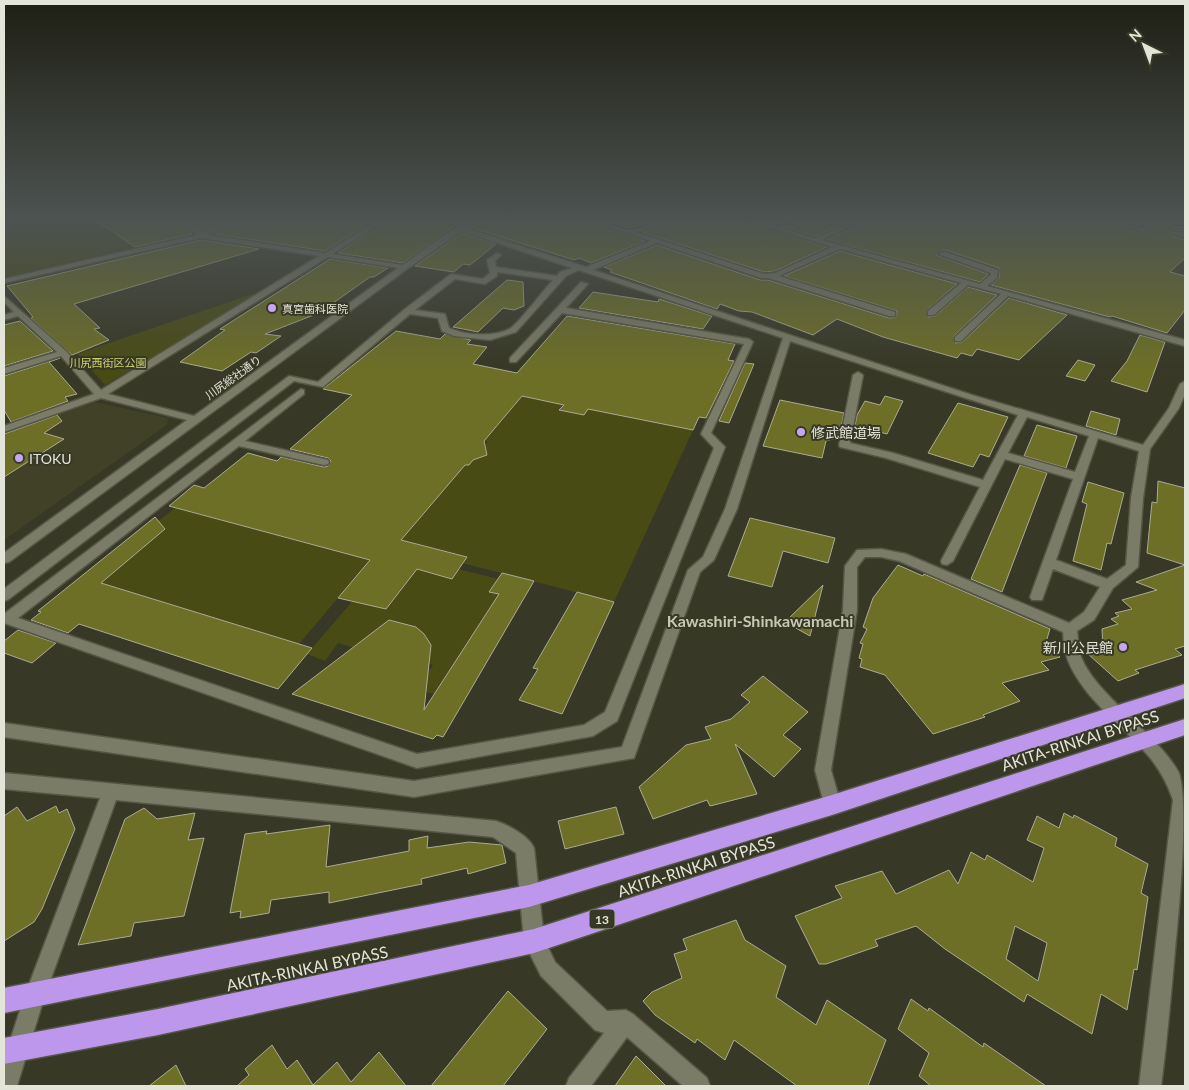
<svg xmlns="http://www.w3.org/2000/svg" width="1189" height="1090" viewBox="0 0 1189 1090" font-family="Lato,'Noto Sans JP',sans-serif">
<rect width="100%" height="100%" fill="#373825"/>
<g fill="#404127">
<polygon points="4,217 48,217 54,224 90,217 181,217 201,236 4,281"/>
<polygon points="95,402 168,418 167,425 4,540 4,433"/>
</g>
<g fill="#494b15">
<polygon points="64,227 101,229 133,247 4,277 4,231"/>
<polygon points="267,289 105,385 77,354"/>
<polygon points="522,396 564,405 560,409 588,409 693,430 614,602 462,563 466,556 401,540 465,465 469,465 474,457 487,454 482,447 488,442 484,441"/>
<polygon points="175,508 370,560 299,644 101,583 160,533 148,529"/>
<path d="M387,561L452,579L458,569L498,579L489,592L499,594L434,694L417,689L433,665L426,662L431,645C411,613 377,624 355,648L338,643L325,661L307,654Z"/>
</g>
<g fill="#6d6f26" stroke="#aaac95" fill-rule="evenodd">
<polygon points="91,217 176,217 192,234 135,247"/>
<polygon points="188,217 234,217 202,231"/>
<polygon points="248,217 331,217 365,226 325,251 215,234"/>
<polygon points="393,217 473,217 453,227 403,263 338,253"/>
<polygon points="483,217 578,217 645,241 591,263 579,258 574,260 470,227"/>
<polygon points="593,217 666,217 630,228"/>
<polygon points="681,217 734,217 827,247 775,271 764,272 642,232"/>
<polygon points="749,217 801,217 780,224"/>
<polygon points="813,217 994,217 1021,223 1030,217 1150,217 1141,226 1102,217 1097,221 1143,234 1157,222 1185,228 1184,231 1174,229 1169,233 1172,236 1185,240 1185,258 1170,272 1185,276 1185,310 1167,333 1112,316 1110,317 991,285 999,278 999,268 946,250 936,255 988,274 980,282 827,240 861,224 862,220 859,217 815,236 790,229"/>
<polygon points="462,233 496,244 470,265 463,264 454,272 415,266"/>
<polygon points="201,240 259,249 74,304 100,328 94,329 109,340 72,355 31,318 33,317 7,286"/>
<polygon points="657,245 760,280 768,280 889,318 896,317 897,311 784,276 840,251 957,284 927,310 928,317 935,316 968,287 997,295 954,336 955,343 962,342 1009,298 1067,315 1019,360 977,349 972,356 961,353 957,358 883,337 837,319 813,335 752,312 739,311 720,304 717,309 610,272 612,270 604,267"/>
<polygon points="330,259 388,268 374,277 370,277 319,313 265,334 281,336 256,353 251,352 222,371 180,362 225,330 220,329"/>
<polygon points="507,280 523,282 524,306 514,310 503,308 478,332 453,327"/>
<polygon points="593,292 658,302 659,299 712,316 703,329 579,308"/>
<polygon points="567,316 735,344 728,360 734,361 706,418 699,417 693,430 588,409 584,415 559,410 564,405 522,396 484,441 487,455 473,460 469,465 465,465 401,540 467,557 452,579 417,569 386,609 338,598 370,560 169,506 194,485 204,488 248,453 277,461 281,457 324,467 328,466 331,461 328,458 290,449 352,395 323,389 396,331 440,339 445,334 471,340 467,344 487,347 473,364 517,373"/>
<polygon points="20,321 53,351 4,366 4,325"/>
<polygon points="1140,335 1165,342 1147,392 1111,381 1127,361"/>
<polygon points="60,358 49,362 77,394 65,397 68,401 11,422 4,410 4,376"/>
<polygon points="1078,360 1095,365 1085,381 1066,376"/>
<polygon points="745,363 754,364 729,423 719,421"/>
<polygon points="885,396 903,401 887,434 865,428 854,431 857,415 865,401 880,405"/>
<polygon points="780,400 844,413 839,437 826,441 822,458 763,446"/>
<polygon points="958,403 1008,417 989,457 980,454 973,467 928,453"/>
<polygon points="1091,411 1120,419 1116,435 1086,426"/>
<polygon points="57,415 62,421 44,433 64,439 4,477 4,434"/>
<polygon points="1037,425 1077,436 1066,468 1024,456"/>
<polygon points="1020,465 1047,473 1002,592 971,579"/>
<polygon points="1158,481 1185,488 1185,565 1147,553 1152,502 1157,503"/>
<polygon points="1088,482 1124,493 1111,544 1107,543 1101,570 1073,561 1087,504 1082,502"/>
<polygon points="155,517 165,529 101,583 312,648 278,689 79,624 68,633 31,620 41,612 38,611"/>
<polygon points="750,518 835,538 828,563 783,551 772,587 728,576"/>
<polygon points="898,565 923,576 924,574 1050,629 1046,642 1060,657 1041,662 1049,670 1002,683 1020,701 983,715 985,717 933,734 885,675 860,667 862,659 859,658 863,644 860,643 867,629 863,627 873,598"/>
<polygon points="1185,565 1185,646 1175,649 1182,655 1135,670 1139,673 1118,681 1088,654 1103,649 1102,629 1118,624 1111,619 1119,616 1115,613 1132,609 1122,600 1157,590 1136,582"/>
<polygon points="502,573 534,581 443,737 437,735 433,739 292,694 389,620 416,627 424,634 431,645 424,710 499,594 489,592"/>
<polygon points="823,585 810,636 785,622"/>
<polygon points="577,592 614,602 562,714 519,700 538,669 533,668"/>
<polygon points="18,630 56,643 32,663 4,653 4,641"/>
<polygon points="763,676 808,712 783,735 801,749 774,777 735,744 757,794 710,806 707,800 653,819 639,787 686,745 711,739 705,727 731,719 750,702 741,695"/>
<polygon points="56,806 59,813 67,809 75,829 42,909 34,922 4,941 4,816 17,807 27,821"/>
<polygon points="616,807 624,834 565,849 558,821"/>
<polygon points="144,808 157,819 195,813 188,840 204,838 184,916 134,923 131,936 78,945 125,819"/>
<path d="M1064,813L1073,818L1074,815L1117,838L1115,846L1148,864L1141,893L1148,897L1137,970L1134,969L1127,1010L1101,994L1092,1034L1027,994L1024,1002L945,949L916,926L875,940L878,946L826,964H819L795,916L842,898L835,886L882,871L896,894L949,870L958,884L971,852L985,860L987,855L1033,882L1044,848L1027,840L1037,816L1059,828ZM1015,926L1047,943L1038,981L1006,959Z"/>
<polygon points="330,825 326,867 409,851 409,840 428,836 427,848 469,842 502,845 506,863 468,874 467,868 421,879 422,884 329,903 329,892 271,900 269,913 240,918 241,911 230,913 245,834 267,831 266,834"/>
<polygon points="736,920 745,940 786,966 776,997 816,1025 827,1000 886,1040 868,1086 797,1086 734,1040 725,1060 697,1039 695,1043 655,1015 643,1001 652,992 682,978 674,954 687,950 683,939"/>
<polygon points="508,991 547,1029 503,1086 431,1086"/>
<polygon points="911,999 928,1011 929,1008 983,1047 984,1043 1046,1086 931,1086 919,1076 929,1053 898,1029"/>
<polygon points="272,1045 287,1069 297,1060 313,1085 337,1062 351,1082 379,1052 406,1086 237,1086 249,1075 245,1069"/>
<polygon points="636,1056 666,1086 615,1086"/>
<polygon points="176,1065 186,1086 149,1086"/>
</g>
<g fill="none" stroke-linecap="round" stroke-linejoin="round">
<g stroke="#555646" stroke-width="3">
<g id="minor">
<path d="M178,217H185L202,233L238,217H246L209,235L325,253L370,225L333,217H347L375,222L384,217H391L333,254L403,265C420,253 465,217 481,217L466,228L586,267L650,241L580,217C598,217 616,230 630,230C643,230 661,217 679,217L636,232L764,274L775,273L832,247L736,217C750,217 762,224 776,226C787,228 799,217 811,217L785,229L815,238L858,219L860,220V222L822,240L980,284L990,275L991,273L938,254L945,252L998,270L997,278L987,286L1185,340V346L1008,296L961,341H955V337L1001,294L968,285L934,315H928V311L961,283L840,249L779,276L895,312V316H889L768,278H761L657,243L593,270L972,395L1143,445L1169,408L1180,384L1185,381V394L1179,408L1150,449L1143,498L1138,567L1113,588L1094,620L1077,631C1078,637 1078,644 1079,650C1087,689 1158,733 1179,773C1189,804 1179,912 1175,950C1171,995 1167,1041 1161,1086H1139L1173,800C1168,785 1161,772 1151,759C1125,727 1075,693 1065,651C1063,645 1064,638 1063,632L899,561L881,557H865L857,567V610L831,770L841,805L838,811L832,813L826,811L815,770L843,610L845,566L857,550L881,549L906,554L1069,623L1084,612L1100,587L1053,569L1042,600H1032L1030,597L1073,479L1005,459L953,561L947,565L942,564L941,561L980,487L886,458L840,447L839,445L853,375L858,372L863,375L850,443L893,453L983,480L1018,415L790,341L737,509L714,560L700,572L634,758L414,797L4,737V723L414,781L622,747L688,570L703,557L725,509L783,338L579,270L566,276L516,332L490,340L454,336L442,331L438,318L410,314L323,387L294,381L9,599L4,601V589L289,376L318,382L405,309L451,274L483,279L490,273L487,260L497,253L501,255L495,261L496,267L557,276L560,272L572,268L462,231L407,269L9,562L4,563V553L187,420L101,398L4,432V426L94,394L61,356L4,374V368L57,352L18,316L4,320V315L14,312L4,302V296L66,351L101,390L319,256L201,238L4,283V279L196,235ZM328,257L398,268L194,416L108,394ZM497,272L553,280C542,292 522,319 511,328C495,338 465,335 449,328L445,314L415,310L455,279L485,284L497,276ZM1027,417L1089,436L1075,472L1008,453ZM1098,438L1139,451L1131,498L1126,565L1107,579L1056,560Z"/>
<polygon points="1152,217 1185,222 1185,226 1156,220 1143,232 1099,221 1102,219 1142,228"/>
<polygon points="1174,231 1185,233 1185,237 1172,234 1171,233"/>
<polygon points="581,282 588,284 566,308 749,339 753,342 711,433 725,447 619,716 617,721 593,736 417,768 4,623 4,614 301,389 304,390 304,394 245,441 328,460 329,462 328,464 324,465 239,446 18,618 417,754 584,725 605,712 714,448 701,434 744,344 562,313 516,362 510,362 510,358"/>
<path d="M4,773L496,821C508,825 529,836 534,848L544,939L555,962L607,1011L626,1010L633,1014L707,1078L710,1086H683L627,1037L591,1086H566L569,1078L604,1033L595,1030L541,976L527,948L524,941L516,853L493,837L116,800L45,995L17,1086H4V1059L25,995L100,798L4,789Z"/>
</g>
</g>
<g stroke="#555646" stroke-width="3">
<g id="highway">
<polygon points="1185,684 1185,698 832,815 529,907 4,1013 4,988 529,885 832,795"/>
<polygon points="1185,719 1185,735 534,953 158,1035 4,1064 4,1038 158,1009 534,929"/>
</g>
</g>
<use href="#minor" fill="#7b7c67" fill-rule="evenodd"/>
<use href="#highway" fill="#bd97eb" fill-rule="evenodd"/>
</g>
<linearGradient id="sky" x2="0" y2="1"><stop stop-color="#1e1f14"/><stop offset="0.59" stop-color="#4d5351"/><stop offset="1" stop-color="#4d5351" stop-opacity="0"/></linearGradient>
<rect width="1189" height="370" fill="url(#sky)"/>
<g fill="#c6a6f0" stroke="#373825" stroke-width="2">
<circle cx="272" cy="308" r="5"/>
<circle cx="801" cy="432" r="5"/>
<circle cx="19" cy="458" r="5"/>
<circle cx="1123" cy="647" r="5"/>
</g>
<g text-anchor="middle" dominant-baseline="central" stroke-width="4" stroke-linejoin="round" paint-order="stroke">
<g font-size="11" fill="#e4e5d9" stroke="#373825" text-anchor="start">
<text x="282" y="308">真宮歯科医院</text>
</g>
<g font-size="11" fill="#ced26d" stroke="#373825">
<text x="108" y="362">川尻西街区公園</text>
</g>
<g font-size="11" fill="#e4e5d9" stroke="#373825">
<text transform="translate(233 377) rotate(-36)">川尻総社通り</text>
</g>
<rect fill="#373825" stroke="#b0b1a3" stroke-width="1" x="589.5" y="909.5" width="25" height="19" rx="4"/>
<g font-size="12" font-weight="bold" fill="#e4e5d9">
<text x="602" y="919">13</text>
</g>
<g font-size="14" fill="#e4e5d9" stroke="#373825" text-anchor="start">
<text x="811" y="432">修武館道場</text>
<text x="29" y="458">ITOKU</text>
<text x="1113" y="647" text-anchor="end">新川公民館</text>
</g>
<g font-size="16" font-weight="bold" fill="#c7c9b2" stroke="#373825">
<text x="760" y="620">Kawashiri-Shinkawamachi</text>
</g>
<g font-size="16" fill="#e4e5d9" stroke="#373825">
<text transform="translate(1080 740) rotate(-18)">AKITA-RINKAI BYPASS</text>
<text transform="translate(696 866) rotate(-18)">AKITA-RINKAI BYPASS</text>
<text transform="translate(307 968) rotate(-12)">AKITA-RINKAI BYPASS</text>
</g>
</g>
<rect width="1189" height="1090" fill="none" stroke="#e4e5d9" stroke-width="10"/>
<g transform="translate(1144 45) rotate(318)" stroke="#373825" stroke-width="4" paint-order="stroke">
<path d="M0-4L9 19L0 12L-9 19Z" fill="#e4e5d9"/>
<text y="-8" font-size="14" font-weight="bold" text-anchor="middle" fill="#e4e5d9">N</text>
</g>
</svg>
